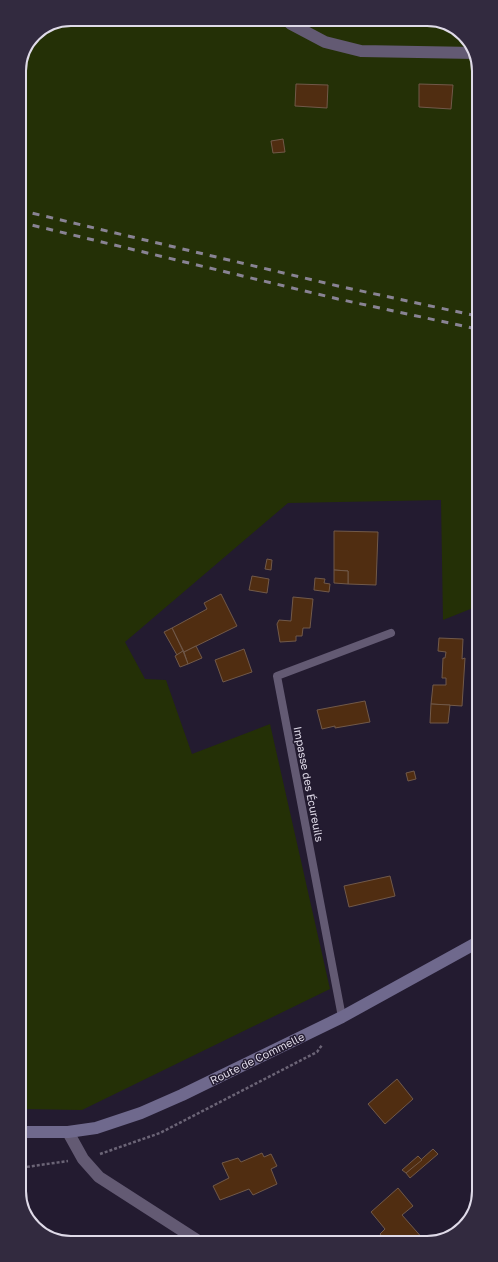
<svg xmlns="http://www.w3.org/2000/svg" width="498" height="1262" viewBox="0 0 498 1262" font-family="'Golos Text',sans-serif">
<rect width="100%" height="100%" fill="#231b30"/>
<polygon fill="#243006" points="71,19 431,19 459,30 476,54 478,606 443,620 441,500 288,503 125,642 145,679 166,680 192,754 270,724 330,989 82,1110 21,1109 19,67 34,34"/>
<g fill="#502d11" stroke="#715949">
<polygon points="296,84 328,85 327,108 295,106"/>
<polygon points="419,84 453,85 451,109 419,107"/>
<polygon points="283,139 285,152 273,153 271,141"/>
<polygon points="334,531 378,532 376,585 348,584 348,571 334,570"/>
<polygon points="267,559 272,560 271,570 265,569"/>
<polygon points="334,570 348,571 348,584 334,583"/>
<polygon points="252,576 269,579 267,593 249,590"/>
<polygon points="315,578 325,579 324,583 330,584 329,592 314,590"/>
<polygon points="221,594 237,626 184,652 172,628 207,609 204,603"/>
<polygon points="293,597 313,599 310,628 303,628 302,636 296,636 296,641 280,642 277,624 279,620 291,621"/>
<polygon points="172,628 183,651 177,655 164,632"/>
<polygon points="439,638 463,639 462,659 465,658 462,706 431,704 433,685 446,685 446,678 442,678 443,658 445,658 446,652 438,651"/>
<polygon points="196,646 202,658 188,664 184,652"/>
<polygon points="244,649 252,672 223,682 215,660"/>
<polygon points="183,651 188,664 180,667 175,656"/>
<polygon points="365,701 370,722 335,728 335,726 322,729 317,710"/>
<polygon points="431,704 450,705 448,723 430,723"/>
<polygon points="414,771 416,779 408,781 406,773"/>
<polygon points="390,876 395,896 349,907 344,886"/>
<polygon points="397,1079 413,1099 385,1124 368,1104"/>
<polygon points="433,1149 438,1154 410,1178 406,1173"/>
<polygon points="262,1153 264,1157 271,1154 277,1166 271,1169 277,1184 253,1195 249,1189 220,1200 213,1186 229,1178 222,1163 238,1158 241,1162"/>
<polygon points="418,1156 422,1160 406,1173 402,1170"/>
<polygon points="398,1188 413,1206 402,1215 424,1240 386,1241 380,1234 385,1229 371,1212"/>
</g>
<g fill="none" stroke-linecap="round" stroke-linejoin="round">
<g stroke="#6b6476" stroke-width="2.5" stroke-dasharray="3 2" stroke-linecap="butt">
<polyline points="100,1154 160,1133 317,1052 322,1045"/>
<polyline points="22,1166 26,1167 68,1161"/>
</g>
<polyline stroke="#635a73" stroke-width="8" points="342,1017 277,676 391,633"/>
<g stroke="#635a73" stroke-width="12">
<polyline points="285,19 291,24 325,42 361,51 475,53"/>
<polyline points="68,1132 83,1159 99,1177 200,1242"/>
</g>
<polyline stroke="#6f698d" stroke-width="12" points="21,1132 68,1132 96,1128 141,1113 182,1095 342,1017 478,942"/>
<g stroke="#898394" stroke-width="3" stroke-dasharray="7 7" stroke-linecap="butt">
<polyline points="19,210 338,286 477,316"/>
<polyline points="19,222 338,299 477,329"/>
</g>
</g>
<g text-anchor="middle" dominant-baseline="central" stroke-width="3" stroke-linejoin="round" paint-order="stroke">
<g font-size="11" fill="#dfdae8" stroke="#231b30">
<text transform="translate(309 784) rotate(79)">Impasse des Écureuils</text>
<text transform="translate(257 1058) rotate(-26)">Route de Commelle</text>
</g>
</g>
<path d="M0 0H498V1262H0ZM71 26H427A45 45 0 0 1 472 71V1191A45 45 0 0 1 427 1236H71A45 45 0 0 1 26 1191V71A45 45 0 0 1 71 26Z" fill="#322a3f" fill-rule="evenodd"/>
<path fill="none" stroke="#dfdae8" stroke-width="2" d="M71 26H427A45 45 0 0 1 472 71V1191A45 45 0 0 1 427 1236H71A45 45 0 0 1 26 1191V71A45 45 0 0 1 71 26Z"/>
</svg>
